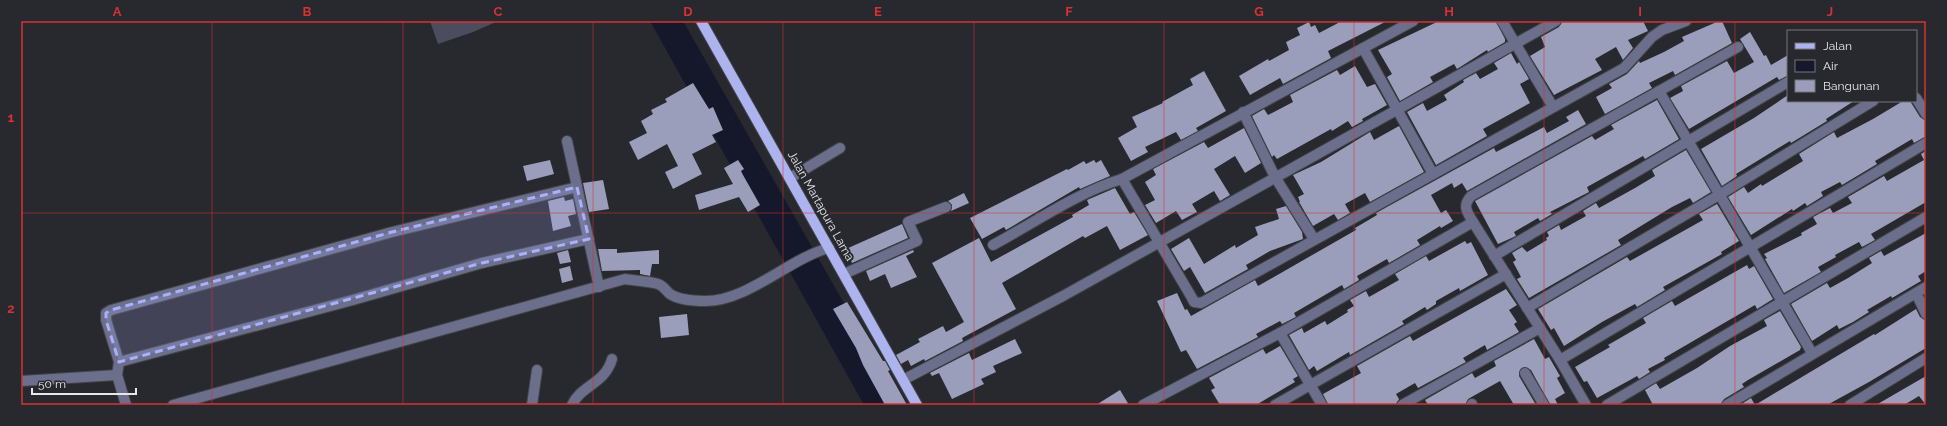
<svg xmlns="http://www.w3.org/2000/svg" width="1947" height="426" viewBox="0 0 1947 426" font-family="Raleway,sans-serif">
<rect width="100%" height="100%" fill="#28292e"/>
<polygon fill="#4b4d5f" points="430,21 498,21 473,32 438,44"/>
<polygon fill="#15172b" points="650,21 683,21 902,405 864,405"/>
<g fill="#9b9eba">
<polygon points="1342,21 1387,21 1328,51 1331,58 1283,84 1280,78 1250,95 1239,76 1268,59 1269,61 1289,50 1286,42 1300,35 1297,28 1309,22 1311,27 1315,25 1319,33"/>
<polygon points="1439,21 1496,21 1505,39 1505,42 1488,52 1487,50 1457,69 1454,64 1430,77 1433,82 1400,101 1387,77 1392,74 1378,50"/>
<polygon points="1562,21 1643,21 1648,31 1628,40 1633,48 1623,60 1616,47 1595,59 1602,70 1554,95 1530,56 1545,47 1541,37 1559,27"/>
<polygon points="1719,21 1722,21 1732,43 1675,75 1673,71 1649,83 1652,88 1605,114 1596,97 1612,88 1609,84 1627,74 1639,61 1640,63 1664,52 1684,41 1682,37"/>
<polygon points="1750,32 1764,56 1766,55 1771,65 1788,55 1788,76 1779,80 1777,77 1689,129 1670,98 1683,91 1681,86 1727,61 1734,73 1754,62 1740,39"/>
<polygon points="1511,53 1517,64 1519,62 1529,79 1520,84 1530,103 1483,129 1487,136 1436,165 1407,112 1423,103 1427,111 1447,100 1444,95 1464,82 1463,80 1476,73 1480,79 1498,69 1494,63"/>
<polygon points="1355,66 1367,87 1375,84 1387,105 1362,119 1363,121 1352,127 1348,121 1332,131 1331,129 1277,159 1274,155 1272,157 1252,116 1264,109 1268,115 1274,112 1293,102 1290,95 1337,70 1340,75"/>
<polygon points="1204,71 1226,111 1196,128 1198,131 1181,140 1176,132 1145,147 1148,152 1131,161 1118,138 1137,127 1132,117 1163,103 1162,102 1193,85 1190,79"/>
<polygon points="693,83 709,109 713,107 723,130 712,135 716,142 692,154 702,174 673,189 665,172 678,166 667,144 638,160 629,142 647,133 641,121 653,114 651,110 667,102 665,99"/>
<polygon points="1788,95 1788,101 1854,101 1826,119 1827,121 1791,143 1790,141 1736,174 1737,176 1722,186 1701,149 1754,118"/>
<polygon points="1657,100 1679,139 1645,159 1643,156 1587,187 1589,192 1550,212 1552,214 1540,221 1538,218 1514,232 1516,236 1498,244 1475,201 1592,136 1595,140 1614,129 1611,125"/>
<polygon points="1903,101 1910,101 1920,117 1925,120 1926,137 1914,143 1912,139 1875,161 1877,164 1842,185 1840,182 1821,192 1823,196 1807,206 1805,203 1793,211 1792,209 1751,235 1728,197 1744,187 1748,193 1761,184 1762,186 1803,161 1799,154 1834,132 1837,138 1873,119"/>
<polygon points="1578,110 1586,124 1467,191 1462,183 1454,188 1452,183 1431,195 1441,213 1446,210 1453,221 1441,228 1440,226 1417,240 1420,245 1389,263 1387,259 1357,276 1359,280 1344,289 1342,285 1294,313 1296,317 1282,324 1280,321 1256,334 1258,337 1197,369 1186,350 1181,352 1157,301 1177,293 1185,310 1187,309 1191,316 1255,280 1258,286 1356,230 1355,228 1377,215 1376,213 1494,148 1496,152 1544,127 1547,133 1569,121 1566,117"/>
<polygon points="1399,126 1424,172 1370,202 1365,193 1345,204 1350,213 1338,220 1334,214 1313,226 1299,202 1300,202 1298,197 1304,194 1293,175 1321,162 1370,132 1374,140"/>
<polygon points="1244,128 1261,163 1245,173 1235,156 1214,169 1230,195 1220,201 1214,191 1192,204 1197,212 1182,220 1176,211 1156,223 1145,205 1155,200 1145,182 1156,175 1153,169 1204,142 1208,148"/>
<polygon points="1686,150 1711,192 1693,203 1690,198 1672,207 1618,240 1621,245 1529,298 1517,279 1521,277 1513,262 1516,260 1512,253 1522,247 1527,252 1547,240 1546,238 1549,236 1547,232 1559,225 1561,230 1586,216 1583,211 1596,203 1599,208 1635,188 1655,176 1652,170"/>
<polygon points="1926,151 1926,202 1871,234 1875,240 1862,247 1859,242 1835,255 1836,257 1818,267 1821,272 1784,293 1765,259 1767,258 1764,254 1802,235 1801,233 1817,224 1813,217 1830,208 1833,213 1852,203 1848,197 1884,176 1887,181 1924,160 1921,154"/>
<polygon points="550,160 554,174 527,181 523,166"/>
<polygon points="738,160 744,169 741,171 743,175 760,205 748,212 739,197 699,210 695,195 733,184 724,168"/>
<polygon points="1094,160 1096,163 1101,160 1110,176 1080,189 1079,187 1006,230 1004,227 982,239 970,218 1067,169 1068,170 1084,161 1086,164"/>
<polygon points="603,180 609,209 589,212 583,183"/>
<polygon points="1115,188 1130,214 1134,212 1148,235 1120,250 1107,226 1085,238 1083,236 1002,283 1016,309 962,338 963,341 925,361 924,359 911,366 908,360 901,364 896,355 920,342 918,339 943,326 946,332 964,322 932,263 979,238 991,262 1073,217 1072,215 1089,205 1087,200"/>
<polygon points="964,193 969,203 951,211 952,205 948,201"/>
<polygon points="564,197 565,201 573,199 576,214 568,216 571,226 553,231 548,201"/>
<polygon points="1717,204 1739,241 1721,252 1722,254 1663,287 1665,290 1637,307 1635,304 1602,322 1564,346 1554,328 1551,330 1538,309 1627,257 1630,261 1703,220 1699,214"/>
<polygon points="1286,206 1302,232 1303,239 1270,251 1246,265 1248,269 1205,293 1190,267 1184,271 1171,249 1189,238 1204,264 1235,245 1236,248 1258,235 1255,227 1279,219 1276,209"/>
<polygon points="902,224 908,238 852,263 846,249"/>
<polygon points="1926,233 1926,271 1918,276 1921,281 1892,298 1891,296 1867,310 1869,312 1853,322 1839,329 1837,325 1812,341 1791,304 1827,283 1830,288 1848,278 1872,263 1869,258 1881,251 1884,256"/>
<polygon points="1465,241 1467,244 1471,242 1488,275 1460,291 1459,288 1436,301 1436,304 1427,310 1425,307 1402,321 1404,324 1350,355 1349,352 1317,371 1314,366 1309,370 1289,335 1302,328 1304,333 1325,321 1327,325 1348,312 1347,310 1354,306 1350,300 1366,291 1369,297 1399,280 1395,274 1426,256 1429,261"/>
<polygon points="598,249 617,249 617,253 659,250 659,264 652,264 650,276 640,274 640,270 602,271"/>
<polygon points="568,250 571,262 560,264 557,253"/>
<polygon points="913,250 914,252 906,256 917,277 891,288 885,274 870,281 866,271"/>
<polygon points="1747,265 1749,269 1754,266 1773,299 1757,309 1755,305 1664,358 1665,360 1648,369 1650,372 1639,379 1637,376 1630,380 1597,398 1587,381 1584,382 1575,367 1610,347 1608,345 1646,323 1643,318 1672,301 1675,306"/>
<polygon points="570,266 573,280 562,283 559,269"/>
<polygon points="1504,286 1517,305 1509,310 1517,322 1514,324 1519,332 1487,350 1485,345 1463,358 1466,362 1418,388 1415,383 1396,394 1399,399 1396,405 1328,405 1323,394 1361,373 1357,366 1410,336 1413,341 1506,289"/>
<polygon points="847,302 883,361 885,361 890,370 888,371 907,405 885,405 863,365 856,348 833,309"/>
<polygon points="1916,309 1920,317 1926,320 1926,348 1869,382 1827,405 1740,405 1751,398 1755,405 1874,334 1875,335"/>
<polygon points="1780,311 1801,347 1800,350 1748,380 1742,384 1744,387 1724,399 1721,405 1653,405 1645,390 1656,383 1660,389 1697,368 1730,346 1767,326 1764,320"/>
<polygon points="687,314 689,335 661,338 659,317"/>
<polygon points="1015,339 1022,353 993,366 996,372 981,379 984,384 952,399 939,373 932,376 930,373 969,353 972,360"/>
<polygon points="1534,339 1545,359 1549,357 1560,376 1557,378 1565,393 1555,399 1558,405 1550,405 1531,370 1525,367 1520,370 1519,376 1536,405 1514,405 1500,381 1468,399 1466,405 1428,405 1425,400 1472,373 1475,378 1496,366 1494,361"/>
<polygon points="1280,346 1298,376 1293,379 1295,382 1256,405 1220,405 1211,390 1215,388 1209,378 1263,349 1266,354"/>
<polygon points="1926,376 1926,405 1919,396 1904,405 1876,405"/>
<polygon points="1120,390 1129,405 1096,405"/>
</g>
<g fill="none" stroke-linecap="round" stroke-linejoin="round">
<g stroke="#434448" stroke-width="12">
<g id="minor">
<polyline points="1502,21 1553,107"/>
<polyline points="1363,48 1433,174"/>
<polyline points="1659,91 1812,353"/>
<polyline points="1916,98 1926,114"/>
<polyline points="1243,112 1275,177 1314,239"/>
<polyline points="567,141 599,287"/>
<polyline points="790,178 840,148"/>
<polyline points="1122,179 1192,298 1194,302 1201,303 1624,68 1652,37 1662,30 1686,21"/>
<path d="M1473,222C1467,212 1462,206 1471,196L1738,47"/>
<path d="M993,245C1034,223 1078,192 1122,179L1413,21"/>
<polyline points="1494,256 1788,82"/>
<polyline points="844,274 917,241 908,222 946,207"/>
<polyline points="1916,293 1926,314"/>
<polyline points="1527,308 1719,195 1873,101"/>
<polyline points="1280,333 1322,405"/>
<polyline points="1560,360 1926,143"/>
<polyline points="119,362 353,300 482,263 589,239"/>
<polyline points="1525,373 1544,405"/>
<polyline points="903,380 1063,296 1556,21"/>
<polyline points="21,381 117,375"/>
<polyline points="1472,404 1472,405"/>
<polyline points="126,405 117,375 119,362 106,320 106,313 111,310 392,232 577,187"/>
<path d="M173,405L625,279C636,281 648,281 658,284C664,286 666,291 670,294C679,300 695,301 706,301C748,301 790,258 829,248"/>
<polyline points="532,405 537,370"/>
<path d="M572,405C581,385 605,384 612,359"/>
<polyline points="1143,405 1280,333 1473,222 1560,360 1586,405"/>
<polyline points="1275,405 1506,274"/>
<polyline points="1402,405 1540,328"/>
<polyline points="1607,405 1926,217"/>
<polyline points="1727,405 1926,287"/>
<polyline points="1850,405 1926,358"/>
</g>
</g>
<g stroke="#434448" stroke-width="12">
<polyline id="major" points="701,21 917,405"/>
</g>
<use href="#minor" stroke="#6b6f8c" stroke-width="10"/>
<use href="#major" stroke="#adb3ef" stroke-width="10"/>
</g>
<path fill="#a9b0fc" fill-opacity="0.2" stroke="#a9b0fc" stroke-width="3" stroke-dasharray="8 5" stroke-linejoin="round" d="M577,187L589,239L482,263L119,362L106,320V313L111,310L392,232Z"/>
<path fill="none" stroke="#d73232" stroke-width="1" stroke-opacity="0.55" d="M212,21V405M403,21V405M593,21V405M783,21V405M974,21V405M1164,21V405M1354,21V405M1544,21V405M1735,21V405M21,213H1926"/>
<g text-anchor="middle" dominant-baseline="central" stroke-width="4" stroke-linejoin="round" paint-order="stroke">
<g font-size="12" fill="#e6e7ea" stroke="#28292e">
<text transform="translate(821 206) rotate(61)">Jalan Martapura Lama</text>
</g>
</g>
<rect width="1947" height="426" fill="none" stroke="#28292e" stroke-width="44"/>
<rect x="1787" y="30" width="130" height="72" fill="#28292e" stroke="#747579"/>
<rect x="1795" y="43" width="20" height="6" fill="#adb3ef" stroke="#747579"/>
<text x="1823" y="50" font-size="12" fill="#e6e7ea">Jalan</text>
<rect x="1795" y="60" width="20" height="12" fill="#15172b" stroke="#747579"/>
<text x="1823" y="70" font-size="12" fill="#e6e7ea">Air</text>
<rect x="1795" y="80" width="20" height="12" fill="#9b9eba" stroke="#747579"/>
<text x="1823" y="90" font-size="12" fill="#e6e7ea">Bangunan</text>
<path d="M32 388v6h104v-6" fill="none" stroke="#e6e7ea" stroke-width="2"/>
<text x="38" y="388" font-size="12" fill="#e6e7ea" stroke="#28292e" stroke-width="3" paint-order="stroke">50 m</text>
<rect x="22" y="22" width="1903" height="382" fill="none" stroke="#d73232" stroke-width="1.5"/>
<g font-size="13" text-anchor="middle" font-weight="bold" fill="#d73232">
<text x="117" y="16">A</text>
<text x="307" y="16">B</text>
<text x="498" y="16">C</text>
<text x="688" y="16">D</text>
<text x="878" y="16">E</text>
<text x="1069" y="16">F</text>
<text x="1259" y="16">G</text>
<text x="1449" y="16">H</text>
<text x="1640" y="16">I</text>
<text x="1830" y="16">J</text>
<text x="11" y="122">1</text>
<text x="11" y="313">2</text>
</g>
</svg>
